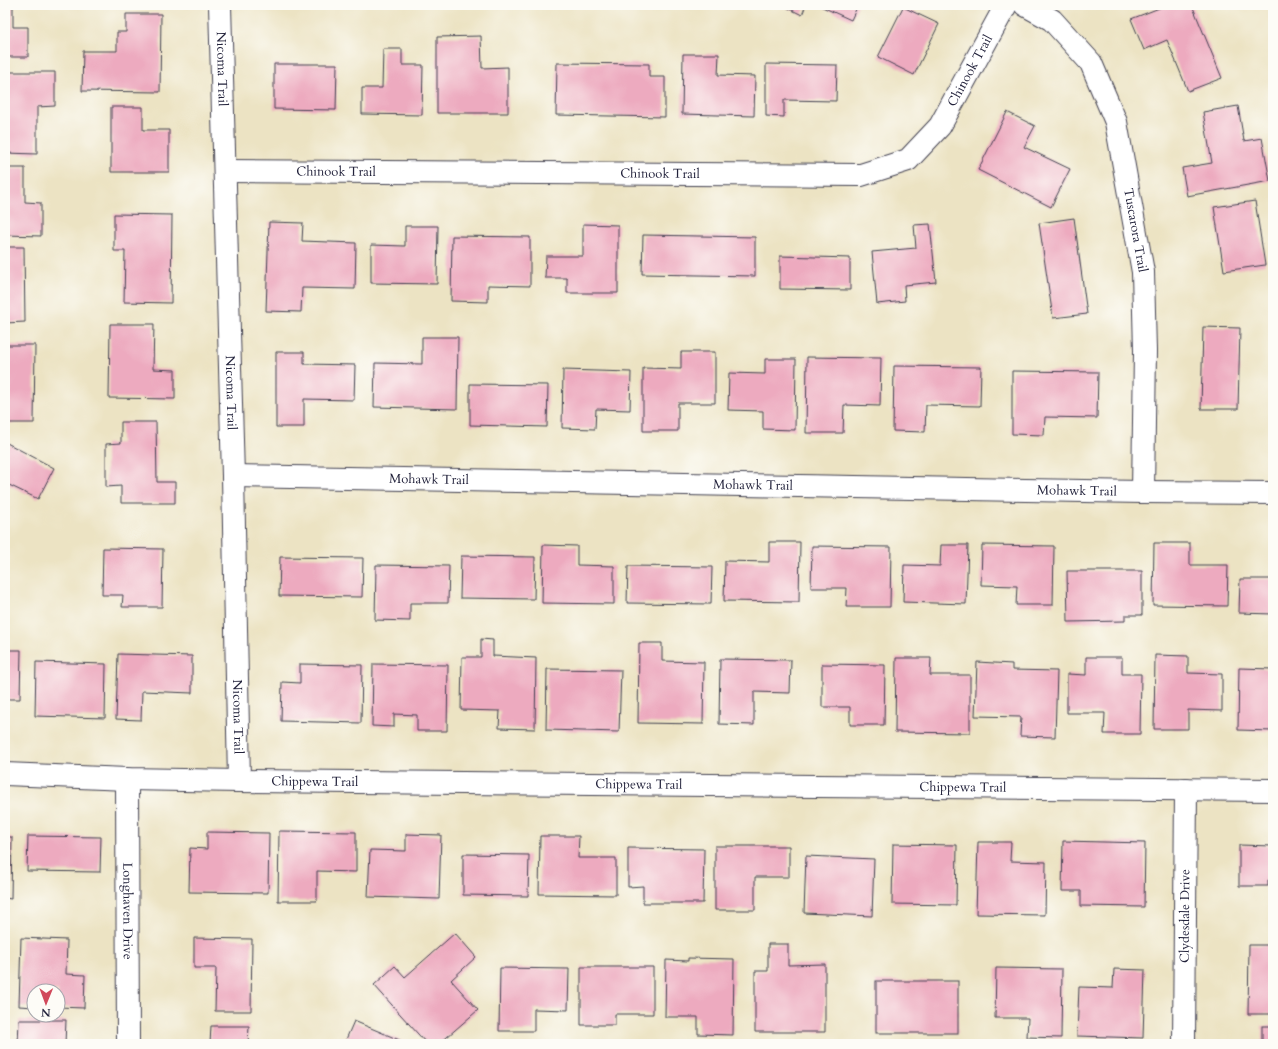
<svg xmlns="http://www.w3.org/2000/svg" width="1278" height="1049" viewBox="0 0 1278 1049" font-family="Cardo,serif">
<rect width="100%" height="100%" fill="#fdfcf7"/>
<filter id="ink" filterUnits="userSpaceOnUse"><feTurbulence type="fractalNoise" baseFrequency=".025" numOctaves="2"/><feDisplacementMap in="SourceGraphic" scale="8" xChannelSelector="R" yChannelSelector="G"/><feConvolveMatrix kernelMatrix="1 2 1 2 8 2 1 2 1" color-interpolation-filters="sRGB"/></filter>
<filter id="wash" filterUnits="userSpaceOnUse"><feTurbulence type="fractalNoise" baseFrequency=".012" numOctaves="4" result="noise"/><feDisplacementMap in="SourceGraphic" scale="16" xChannelSelector="R" yChannelSelector="G"/><feGaussianBlur stdDeviation="0.9" result="paint"/><feColorMatrix in="noise" values="0 0 0 0 0 0 0 0 0 0 0 0 0 0 0 0 0 1.4 0 .05"/><feComposite in="paint" operator="in"/></filter>
<g filter="url(#wash)">
<rect width="100%" height="100%" fill="#ece3c3"/>
<g id="blocks">
<g fill="#edaabf">
<polygon points="5,5 13,5 13,27 28,27 28,57 5,57"/>
<polygon points="782,5 806,5 802,15"/>
<polygon points="818,5 858,5 851,20"/>
<polygon points="1167,5 1192,5 1222,78 1188,91 1167,40 1144,50 1131,19"/>
<polygon points="903,7 939,24 914,75 878,57"/>
<polygon points="126,14 161,14 160,92 82,91 83,51 117,51 117,32 126,32"/>
<polygon points="481,36 482,68 508,67 508,113 437,113 437,37"/>
<polygon points="383,49 402,49 402,65 423,65 422,115 362,114 362,88 382,88"/>
<polygon points="683,54 719,54 718,75 755,76 754,116 682,114"/>
<polygon points="557,63 649,64 649,77 665,77 665,117 556,115"/>
<polygon points="274,64 337,64 336,110 274,109"/>
<polygon points="766,64 837,65 836,101 784,100 784,117 766,116"/>
<polygon points="5,72 55,72 55,106 37,107 37,154 5,153"/>
<polygon points="1238,106 1244,141 1262,138 1270,181 1187,196 1182,168 1212,163 1203,112"/>
<polygon points="111,107 143,107 143,130 169,130 169,172 111,172"/>
<polygon points="1007,112 1035,126 1024,147 1070,169 1051,207 978,170"/>
<polygon points="5,168 25,168 25,202 41,203 41,236 5,235"/>
<polygon points="1255,201 1265,265 1224,271 1214,207"/>
<polygon points="114,214 172,215 171,303 124,302 125,251 114,251"/>
<polygon points="1074,218 1087,314 1053,318 1039,223"/>
<polygon points="269,222 303,223 302,241 356,243 355,289 302,288 301,312 266,311"/>
<polygon points="583,224 618,225 618,293 567,293 567,278 545,278 546,256 583,256"/>
<polygon points="930,224 936,282 904,285 905,301 877,304 872,252 916,248 914,225"/>
<polygon points="405,226 438,226 437,284 371,283 371,245 405,246"/>
<polygon points="643,235 755,237 755,276 642,274"/>
<polygon points="452,236 530,237 530,286 488,285 488,302 451,301"/>
<polygon points="5,247 24,247 25,322 5,323"/>
<polygon points="780,256 850,258 850,290 780,289"/>
<polygon points="110,324 154,324 153,369 175,370 175,399 109,398"/>
<polygon points="1203,327 1240,328 1238,409 1201,409"/>
<polygon points="422,337 458,337 457,409 374,407 375,363 422,364"/>
<polygon points="5,345 35,345 34,423 5,423"/>
<polygon points="276,352 304,352 304,364 355,365 354,400 304,399 304,427 276,427"/>
<polygon points="681,352 715,352 715,403 678,403 678,431 643,431 643,368 681,369"/>
<polygon points="807,357 881,358 880,406 844,405 843,433 806,433"/>
<polygon points="765,359 796,359 795,430 763,429 763,411 728,410 729,373 765,374"/>
<polygon points="894,366 981,367 980,406 926,405 925,432 893,431"/>
<polygon points="563,370 631,372 630,410 596,409 595,429 562,428"/>
<polygon points="1012,371 1098,372 1097,418 1045,417 1044,435 1012,434"/>
<polygon points="470,384 548,385 547,427 470,425"/>
<polygon points="121,422 156,422 157,482 175,482 175,503 121,503 121,486 106,487 106,444 121,443"/>
<polygon points="5,442 54,468 38,499 7,484 5,487"/>
<polygon points="769,542 800,542 799,602 724,601 725,561 769,562"/>
<polygon points="1154,543 1190,543 1190,565 1228,565 1227,606 1153,605"/>
<polygon points="543,545 577,546 577,565 614,566 614,604 542,603"/>
<polygon points="941,545 968,545 966,604 903,602 904,565 940,566"/>
<polygon points="982,545 1054,546 1053,605 1016,605 1017,586 981,585"/>
<polygon points="812,546 891,547 890,607 846,607 847,588 811,588"/>
<polygon points="103,548 163,549 162,607 122,607 123,595 102,595"/>
<polygon points="461,556 535,557 534,599 460,598"/>
<polygon points="280,557 363,558 362,597 279,596"/>
<polygon points="376,565 449,566 448,603 410,603 410,621 375,620"/>
<polygon points="628,566 712,567 711,604 627,603"/>
<polygon points="1067,571 1142,571 1142,615 1125,615 1125,621 1068,622"/>
<polygon points="1240,579 1273,579 1273,614 1239,613"/>
<polygon points="481,639 493,640 493,656 536,658 535,729 499,728 500,711 461,710 462,657 481,657"/>
<polygon points="639,643 662,643 662,661 704,662 703,724 638,723"/>
<polygon points="5,650 21,650 20,699 5,699"/>
<polygon points="118,654 192,656 192,693 142,691 141,720 116,719"/>
<polygon points="1155,655 1188,656 1188,673 1222,674 1222,711 1188,710 1188,729 1154,729"/>
<polygon points="1086,657 1122,657 1122,674 1141,674 1140,734 1104,734 1105,713 1067,713 1067,674 1086,675"/>
<polygon points="896,658 931,658 930,675 970,675 970,733 895,732"/>
<polygon points="720,659 791,660 790,693 754,692 754,725 719,724"/>
<polygon points="36,662 106,664 105,718 35,716"/>
<polygon points="977,662 1012,664 1012,670 1057,671 1055,737 1020,736 1021,717 975,716"/>
<polygon points="300,664 362,665 361,723 281,721 282,682 300,683"/>
<polygon points="373,664 448,665 447,731 417,731 417,715 394,714 394,727 372,726"/>
<polygon points="822,664 885,665 884,725 850,725 850,707 822,707"/>
<polygon points="1239,668 1273,669 1273,731 1238,730"/>
<polygon points="547,669 621,670 619,732 546,730"/>
<polygon points="279,831 356,832 356,872 317,871 317,901 278,901"/>
<polygon points="207,832 269,833 268,893 189,892 190,848 207,849"/>
<polygon points="406,834 441,835 439,899 368,897 370,850 406,851"/>
<polygon points="28,836 101,837 100,872 27,871"/>
<polygon points="540,836 579,836 578,858 616,858 616,895 539,894"/>
<polygon points="5,837 12,837 11,899 5,898"/>
<polygon points="1063,841 1145,843 1144,907 1081,906 1081,891 1062,891"/>
<polygon points="978,842 1011,842 1010,861 1046,862 1045,915 976,914"/>
<polygon points="893,844 957,845 956,905 892,904"/>
<polygon points="1239,845 1273,846 1273,880 1268,880 1268,886 1239,886"/>
<polygon points="715,846 789,846 789,877 755,877 755,910 715,910"/>
<polygon points="628,848 704,849 703,903 643,903 643,886 628,887"/>
<polygon points="463,854 529,855 528,896 463,895"/>
<polygon points="806,856 874,859 872,916 804,913"/>
<polygon points="455,933 476,957 451,980 478,1010 439,1044 427,1044 374,985 395,966 405,977"/>
<polygon points="21,938 67,940 66,974 85,975 84,1008 58,1007 58,991 34,991 34,1007 19,1006"/>
<polygon points="194,938 252,939 251,1011 215,1011 216,968 194,968"/>
<polygon points="768,944 788,944 788,965 825,964 825,1032 755,1032 755,971 768,971"/>
<polygon points="1249,945 1273,945 1273,1014 1248,1014"/>
<polygon points="688,958 734,959 733,1035 698,1034 698,1017 665,1017 666,960 688,961"/>
<polygon points="581,967 653,967 653,1014 615,1014 615,1025 581,1025"/>
<polygon points="500,968 569,969 568,1010 534,1009 534,1031 499,1031"/>
<polygon points="996,968 1062,969 1061,1038 1027,1037 1028,1018 995,1018"/>
<polygon points="1114,969 1145,970 1143,1038 1077,1036 1079,987 1113,988"/>
<rect x="876" y="981" width="82" height="52"/>
<polygon points="19,1020 66,1020 65,1044 18,1044"/>
<polygon points="354,1021 409,1044 344,1044"/>
<polygon points="211,1026 249,1026 248,1044 210,1044"/>
<rect x="1262" y="1026" width="11" height="18"/>
</g>
</g>
</g>
<g filter="url(#ink)">
<use href="#blocks" fill-opacity="0" stroke="#403f4f" stroke-width="1"/>
<g fill="none" stroke-linecap="round" stroke-linejoin="round">
<g stroke="#403f4f" stroke-width="24">
<g id="minor">
<path id="s1" d="M220,5L233,476L239,781"/>
<path id="s2" d="M1025,5L1052,20L1091,63L1116,122L1143,272L1145,351L1143,492"/>
<path id="s3" d="M225,171L861,175L908,160L940,126L1006,5"/>
<path id="s4" d="M233,476L1143,492L1273,493"/>
<path id="s5" d="M5,774L127,779L239,781L1273,790"/>
<path id="s6" d="M127,779L128,1044"/>
<path id="s7" d="M1184,1044L1186,789"/>
</g>
</g>
<use href="#minor" stroke="#fff" stroke-width="22"/>
</g>
</g>
<g text-anchor="middle" dominant-baseline="central" stroke-width="3.5" stroke-linejoin="round" paint-order="stroke">
<g font-size="13" fill="#22223b" stroke="#fdfcf7">
<text stroke="none"><textPath href="#s1" startOffset="64">Nicoma Trail</textPath></text>
<text stroke="none"><textPath href="#s3" startOffset="795">Chinook Trail</textPath></text>
<text stroke="none"><textPath href="#s3" startOffset="111">Chinook Trail</textPath></text>
<text stroke="none"><textPath href="#s3" startOffset="435">Chinook Trail</textPath></text>
<text stroke="none"><textPath href="#s2" startOffset="263">Tuscarora Trail</textPath></text>
<text stroke="none"><textPath href="#s1" startOffset="388">Nicoma Trail</textPath></text>
<text stroke="none"><textPath href="#s4" startOffset="196">Mohawk Trail</textPath></text>
<text stroke="none"><textPath href="#s4" startOffset="520">Mohawk Trail</textPath></text>
<text stroke="none"><textPath href="#s4" startOffset="844">Mohawk Trail</textPath></text>
<text stroke="none"><textPath href="#s1" startOffset="712">Nicoma Trail</textPath></text>
<text stroke="none"><textPath href="#s5" startOffset="310">Chippewa Trail</textPath></text>
<text stroke="none"><textPath href="#s5" startOffset="634">Chippewa Trail</textPath></text>
<text stroke="none"><textPath href="#s5" startOffset="958">Chippewa Trail</textPath></text>
<text stroke="none"><textPath href="#s6" startOffset="132">Longhaven Drive</textPath></text>
<text stroke="none"><textPath href="#s7" startOffset="128">Clydesdale Drive</textPath></text>
</g>
</g>
<rect width="1278" height="1049" fill="none" stroke="#fdfcf7" stroke-width="20"/>
<g transform="translate(46 1003) rotate(181)"><circle r="19" fill="#fdfcf7" stroke="#a5a5ac"/>
<path d="M0-3L7 15L0 10L-7 15Z" fill="#d1495b"/>
<text y="-6" font-size="11" font-weight="bold" text-anchor="middle" fill="#22223b">N</text>
</g>
</svg>
